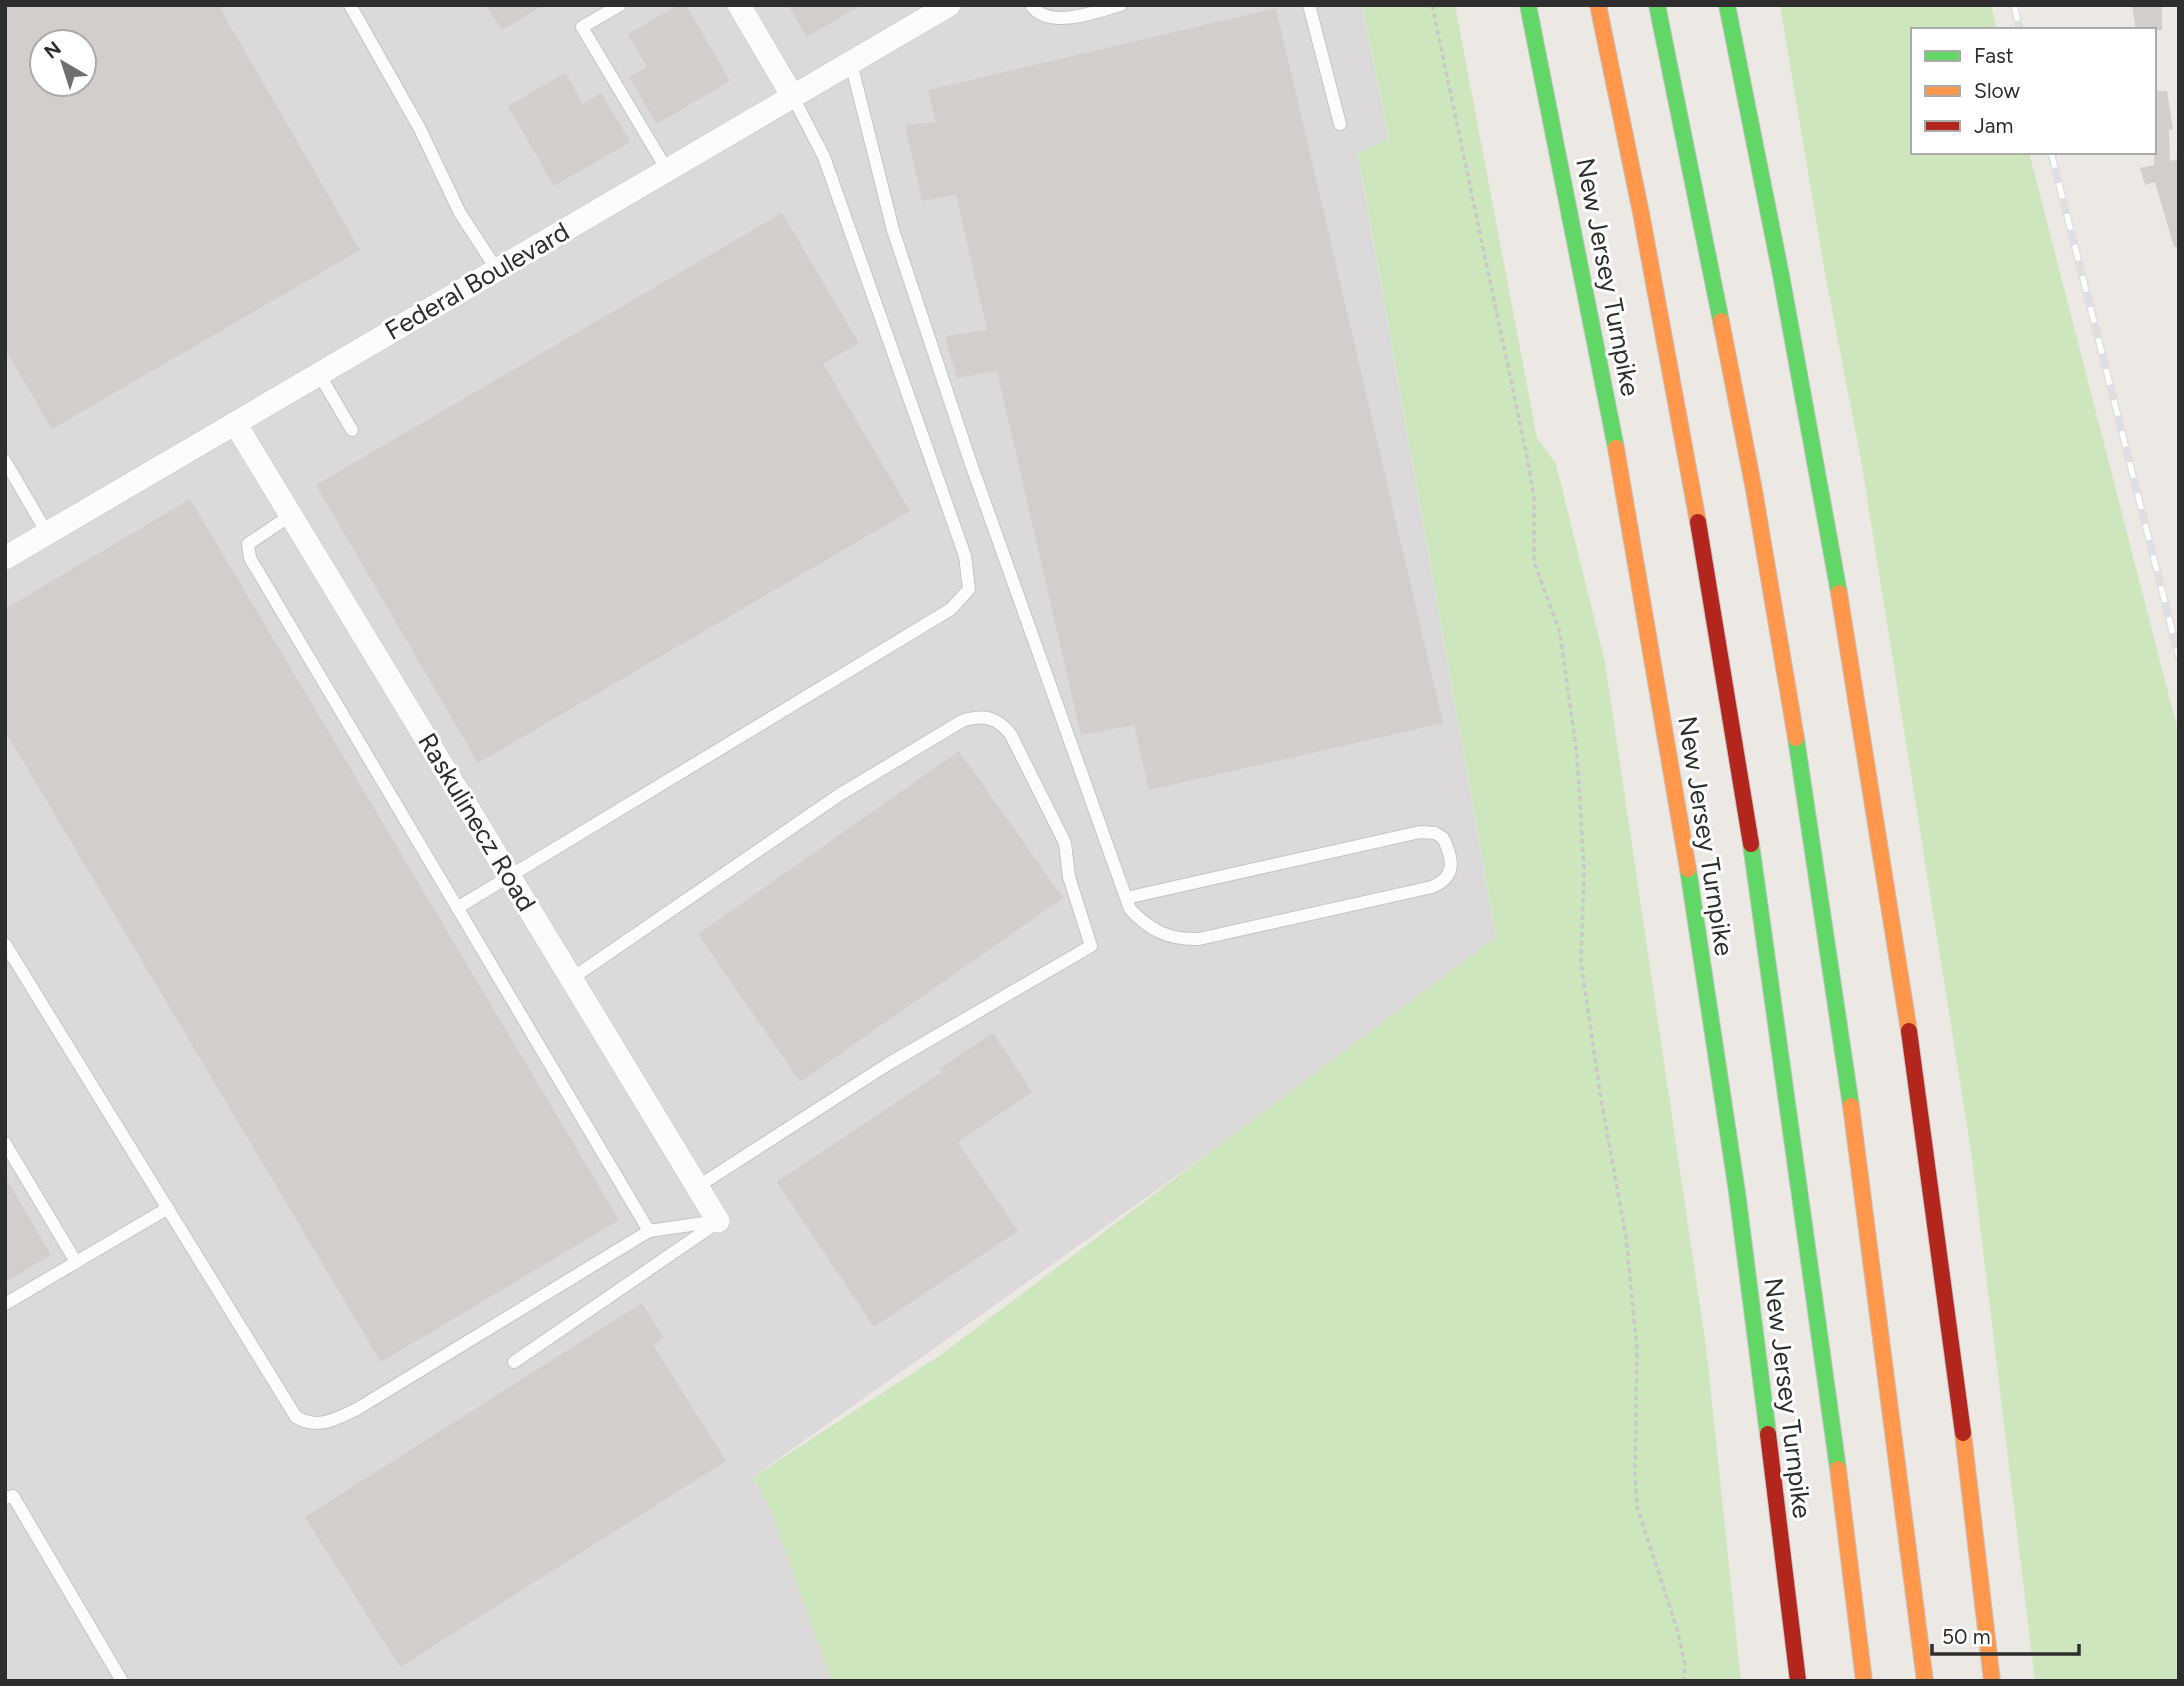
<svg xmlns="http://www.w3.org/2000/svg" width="2184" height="1686" viewBox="0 0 2184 1686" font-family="Figtree,sans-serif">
<rect width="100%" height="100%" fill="#ece8e4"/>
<path fill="#dcd9db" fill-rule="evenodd" d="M5,5H1362L1389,140L1358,154L1496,937L1216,1148L753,1477L758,1487L1310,1681H5ZM42,42H84V84H42Z"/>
<g fill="#cee6be">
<polygon points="1362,5 1455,5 1537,438 1556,464 1605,662 1707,1354 1741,1681 832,1681 772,1514 753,1477 942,1354 1496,937 1358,153 1389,139"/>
<polygon points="1780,5 1991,5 1997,30 1913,30 1913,152 2029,152 2179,735 2179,1681 2035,1681 1971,1151 1861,460 1825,273"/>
</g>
<g fill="#d1cecb" fill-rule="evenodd">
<path d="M5,5H218L360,250L52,429L5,349ZM42,42H84V84H42Z"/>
<polygon points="486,5 544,5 502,30"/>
<polygon points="678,5 686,5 730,81 657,124 629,77 647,67 628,34"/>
<polygon points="788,5 861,5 807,37"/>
<polygon points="2132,5 2162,5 2162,30 2136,30"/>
<polygon points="1276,8 1443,723 1149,790 1134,725 1081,735 997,371 957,378 945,336 987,330 956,195 922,201 905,125 936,122 928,90"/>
<polygon points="565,73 583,104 601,93 630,142 554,186 508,106"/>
<polygon points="2154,91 2167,91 2173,129 2169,130 2170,161 2179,159 2179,247 2174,247 2155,182 2145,185 2140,168 2154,165"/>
<polygon points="782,213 859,343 823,364 910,511 478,763 316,485"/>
<polygon points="190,499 619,1220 381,1362 5,731 5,609"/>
<polygon points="959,751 1063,898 800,1082 698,934"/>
<polygon points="993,1033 1032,1092 958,1142 1018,1231 874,1327 777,1182 942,1072 939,1069"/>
<polygon points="5,1177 51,1255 5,1282"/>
<polygon points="642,1303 664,1338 653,1345 726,1461 400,1667 305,1517"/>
</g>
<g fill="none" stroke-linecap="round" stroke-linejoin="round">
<g stroke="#c5c4c5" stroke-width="14">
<g id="lane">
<polyline points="350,5 420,129 460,213 497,270"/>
<polyline points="620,5 582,27 667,170"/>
<path d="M1031,5C1049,31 1097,11 1121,5"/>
<polyline points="1309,5 1340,124"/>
<path d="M851,63L893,230L970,461L1130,909C1150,931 1170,940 1199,939L1432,887C1456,877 1454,860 1443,838L1435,833L1420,832L1126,898"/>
<polyline points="319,374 352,430"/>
<polyline points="5,461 47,533"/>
<polyline points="291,515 248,544 250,558 649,1231"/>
<polyline points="457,908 951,609 969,589 965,556 824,157 793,97"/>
<path d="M5,944L296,1417C318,1430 336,1419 357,1409L649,1231L718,1221"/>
<path d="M571,979L839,795L962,721C983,714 998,717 1011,735L1065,843L1069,877L1091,946L888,1064L697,1187"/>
<polyline points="5,1143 76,1262"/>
<polyline points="5,1304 168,1208"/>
<polyline points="514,1362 715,1224"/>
<polyline points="5,1498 13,1496 122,1681"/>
</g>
</g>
<g stroke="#c5c4c5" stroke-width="24">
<g id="street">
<polyline points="739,5 793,97"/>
<polyline points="235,423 718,1221"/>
<polyline points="5,558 949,5"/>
</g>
</g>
<g stroke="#c6c5c4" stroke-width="18">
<g id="fast">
<polyline points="1528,5 1616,448"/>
<polyline points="1657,5 1721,321"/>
<polyline points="1727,5 1781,275 1839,593"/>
<polyline points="1796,738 1851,1106"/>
<polyline points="1751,844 1838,1469"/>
<polyline points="1688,869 1737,1192 1768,1434"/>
</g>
</g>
<g stroke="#c6c5c4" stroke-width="18">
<g id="slow">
<polyline points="1598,5 1641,213 1698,522"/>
<polyline points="1721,321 1754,490 1796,738"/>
<polyline points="1616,448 1688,869"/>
<polyline points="1839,593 1909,1031"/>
<polyline points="1851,1106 1925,1681"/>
<polyline points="1963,1433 1992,1681"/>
<polyline points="1838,1469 1864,1681"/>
</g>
</g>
<g stroke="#c6c5c4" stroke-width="18">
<g id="jam">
<polyline points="1698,522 1751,844"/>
<polyline points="1909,1031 1963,1433"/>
<polyline points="1768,1434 1798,1681"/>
</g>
</g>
<polyline stroke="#c9c9c8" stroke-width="3.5" stroke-dasharray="5 3.5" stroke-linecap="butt" points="1432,5 1527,457 1534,497 1534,562 1560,633 1577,755 1584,870 1581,962 1600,1093 1626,1237 1637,1349 1635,1473 1637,1507 1677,1629 1685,1665 1684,1681"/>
<use href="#lane" stroke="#fcfcfb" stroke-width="12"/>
<use href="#street" stroke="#fcfcfb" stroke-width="23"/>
<use href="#fast" stroke="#63d668" stroke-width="16"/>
<use href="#slow" stroke="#ff974d" stroke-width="16"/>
<use href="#jam" stroke="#b3261e" stroke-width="16"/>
<g stroke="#dfdfe1" stroke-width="8">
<g id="rail">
<polyline points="2014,5 2020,30"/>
<polyline points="2051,152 2179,658"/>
</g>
</g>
<use href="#rail" stroke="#fff" stroke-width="5" stroke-dasharray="16" stroke-linecap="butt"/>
</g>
<g text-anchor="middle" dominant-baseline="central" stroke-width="6" stroke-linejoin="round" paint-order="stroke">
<g font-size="26" fill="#2e2e2e" stroke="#fff">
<text transform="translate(1608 277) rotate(79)">New Jersey Turnpike</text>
<text transform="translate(477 281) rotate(-30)">Federal Boulevard</text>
<text transform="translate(477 822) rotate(59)">Raskulinecz Road</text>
<text transform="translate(1706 836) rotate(81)">New Jersey Turnpike</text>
<text transform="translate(1788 1398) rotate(83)">New Jersey Turnpike</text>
</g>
</g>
<rect width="2184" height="1686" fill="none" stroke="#2e2e2e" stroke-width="14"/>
<rect x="1911" y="28" width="245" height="126" fill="#ffffff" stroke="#ababab" stroke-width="2"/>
<rect x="1925" y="51" width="35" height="10" fill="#63d668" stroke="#ababab" stroke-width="2"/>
<text x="1974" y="63" font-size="21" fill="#2e2e2e">Fast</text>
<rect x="1925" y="86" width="35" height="10" fill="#ff974d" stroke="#ababab" stroke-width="2"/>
<text x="1974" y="98" font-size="21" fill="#2e2e2e">Slow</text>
<rect x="1925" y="121" width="35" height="10" fill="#b3261e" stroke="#ababab" stroke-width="2"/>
<text x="1974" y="133" font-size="21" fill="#2e2e2e">Jam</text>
<g transform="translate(63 63) rotate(321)"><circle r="33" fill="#ffffff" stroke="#ababab" stroke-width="2"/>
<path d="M0-5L12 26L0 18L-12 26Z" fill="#706f6e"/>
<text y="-10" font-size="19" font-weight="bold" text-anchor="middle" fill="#2e2e2e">N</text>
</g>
<path d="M1932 1644v10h147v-10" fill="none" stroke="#2e2e2e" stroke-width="3.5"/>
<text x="1942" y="1644" font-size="21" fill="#2e2e2e" stroke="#ffffff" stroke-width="5" paint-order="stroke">50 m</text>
</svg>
